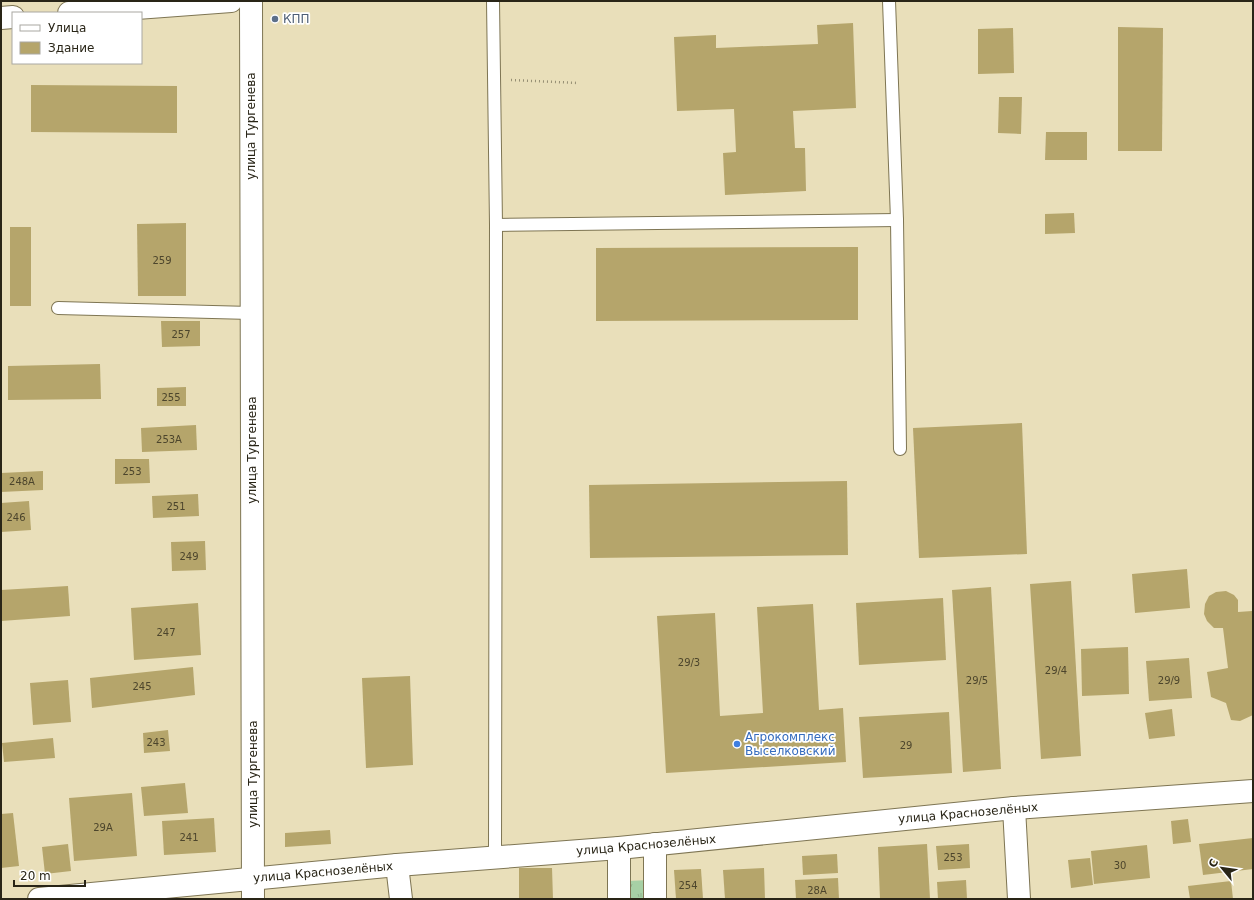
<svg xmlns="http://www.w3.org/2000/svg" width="1254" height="900" viewBox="0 0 1254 900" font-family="'DejaVu Sans',sans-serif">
<defs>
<pattern id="grass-tufts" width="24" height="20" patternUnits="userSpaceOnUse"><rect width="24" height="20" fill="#a7d0a5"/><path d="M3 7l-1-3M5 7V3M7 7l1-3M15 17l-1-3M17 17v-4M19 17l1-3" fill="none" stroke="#90b28d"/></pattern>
</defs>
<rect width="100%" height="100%" fill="#e9dfba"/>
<polygon fill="url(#grass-tufts)" points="649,880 649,899 628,899 628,881"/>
<g fill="#b5a56b">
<polygon points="853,23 856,108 793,111 795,148 805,148 806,191 725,195 723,153 736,152 734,109 677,111 674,37 716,35 716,48 818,44 817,25"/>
<polygon points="1118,27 1163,28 1162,151 1118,151"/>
<polygon points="1013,28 1014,73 978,74 978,29"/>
<polygon points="31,85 177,86 177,133 31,132"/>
<polygon points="999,97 1022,97 1021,134 998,133"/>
<polygon points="1046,132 1087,132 1087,160 1045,160"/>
<polygon points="1074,213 1075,233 1045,234 1045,214"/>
<polygon points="186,223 186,296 138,296 137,224"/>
<rect x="10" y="227" width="21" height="79"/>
<polygon points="858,247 858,320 596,321 596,248"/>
<polygon points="161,321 200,321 200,346 162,347"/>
<polygon points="100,364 101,399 8,400 8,366"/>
<polygon points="186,387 186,406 157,406 157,388"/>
<polygon points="1022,423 1027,554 919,558 913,428"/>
<polygon points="196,425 197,450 142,452 141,428"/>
<polygon points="115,459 149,459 150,483 115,484"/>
<polygon points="43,471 43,490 1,492 1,473"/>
<polygon points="847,481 848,555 590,558 589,485"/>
<polygon points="198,494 199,516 153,518 152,496"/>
<polygon points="29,501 31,530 1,532 1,503"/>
<polygon points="205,541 206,570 172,571 171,542"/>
<polygon points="1187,569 1190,608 1135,613 1132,574"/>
<polygon points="1071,581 1081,756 1041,759 1030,584"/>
<polygon points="68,586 70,616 1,621 1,590"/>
<polygon points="991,587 1001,769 963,772 952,590"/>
<polygon points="1226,591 1234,595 1238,600 1238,612 1252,611 1253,715 1240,721 1231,720 1226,703 1211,697 1207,672 1228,668 1223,628 1214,628 1207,621 1204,614 1205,604 1209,596 1216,592"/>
<polygon points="943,598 946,660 859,665 856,603"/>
<polygon points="198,603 201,655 134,660 131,608"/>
<polygon points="813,604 819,710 843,708 846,762 666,773 657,616 715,613 720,716 763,713 757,607"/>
<polygon points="1128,647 1129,694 1082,696 1081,649"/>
<polygon points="1189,658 1192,698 1149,701 1146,661"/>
<polygon points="193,667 195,695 92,708 90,678"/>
<polygon points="410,676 413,765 366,768 362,678"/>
<polygon points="68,680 71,722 33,725 30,683"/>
<polygon points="1172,709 1175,736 1149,739 1145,713"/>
<polygon points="949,712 952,773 863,778 859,717"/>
<polygon points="168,730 170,751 144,753 143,733"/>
<polygon points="53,738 55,758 4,762 2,743"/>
<polygon points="185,783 188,813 144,816 141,787"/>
<polygon points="132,793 137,856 74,861 69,798"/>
<polygon points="13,813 19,866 1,868 1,814"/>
<polygon points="214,818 216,852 164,855 162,821"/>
<polygon points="1188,819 1191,842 1173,844 1171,821"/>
<polygon points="330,830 331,844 285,847 285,833"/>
<polygon points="1253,838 1253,869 1203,875 1199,844"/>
<polygon points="68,844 71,871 45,874 42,847"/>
<polygon points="927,844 930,899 880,899 878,847"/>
<polygon points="969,844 970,868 938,870 936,846"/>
<polygon points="1147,845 1150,878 1094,884 1091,851"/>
<polygon points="837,854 838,873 803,875 802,856"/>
<polygon points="1090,858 1093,885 1071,888 1068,860"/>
<polygon points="519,868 552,868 553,899 519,899"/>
<polygon points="764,868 765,899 725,899 723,870"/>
<polygon points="701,869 703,899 676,899 674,870"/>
<polygon points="838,878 839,899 796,899 795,880"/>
<polygon points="966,880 967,899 938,899 937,882"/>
<polygon points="1231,881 1233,899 1190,899 1188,886"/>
</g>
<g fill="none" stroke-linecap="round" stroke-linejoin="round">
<g stroke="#7e7553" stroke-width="14">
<g id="lane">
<polyline points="493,1 496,225 495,857"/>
<polyline points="889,1 897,220 900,449"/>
<polyline points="496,225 897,220"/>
<polyline points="58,308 251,313"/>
</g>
</g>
<g stroke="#7e7553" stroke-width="24">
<g id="street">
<polyline points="251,1 253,899"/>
<polyline points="69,13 231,1"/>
<polyline points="1,18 13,17"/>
<polyline points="1014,808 1019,899"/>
<polyline points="655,844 655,899"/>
<polyline points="619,848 619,899"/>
<polyline points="397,865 401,899"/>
<polyline points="39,899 397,865 619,848 1014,808 1253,791"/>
</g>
</g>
<polyline stroke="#958e73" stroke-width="2.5" stroke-dasharray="1 3" stroke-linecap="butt" points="511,80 578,83"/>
<use href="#lane" stroke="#fff" stroke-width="12"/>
<use href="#street" stroke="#fff" stroke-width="22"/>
</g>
<circle fill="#5c6f8a" stroke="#fff" stroke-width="1.5" cx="275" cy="19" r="4"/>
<circle fill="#3f7fe0" stroke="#fff" stroke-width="1.5" cx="737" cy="744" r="4"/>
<g text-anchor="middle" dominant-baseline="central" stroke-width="3.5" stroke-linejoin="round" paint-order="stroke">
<g font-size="10" fill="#4c452c">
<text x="162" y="260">259</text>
<text x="181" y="334">257</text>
<text x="171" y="397">255</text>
<text x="169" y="439">253А</text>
<text x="132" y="471">253</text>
<text x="22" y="481">248А</text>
<text x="176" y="506">251</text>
<text x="16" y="517">246</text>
<text x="189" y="556">249</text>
<text x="166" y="632">247</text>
<text x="689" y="662">29/3</text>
<text x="1056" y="670">29/4</text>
<text x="977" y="680">29/5</text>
<text x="1169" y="680">29/9</text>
<text x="142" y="686">245</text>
<text x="156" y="742">243</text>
<text x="906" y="745">29</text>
<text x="103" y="827">29А</text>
<text x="189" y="837">241</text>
<text x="953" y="857">253</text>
<text x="1120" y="865">30</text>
<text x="688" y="885">254</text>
<text x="817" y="890">28А</text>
</g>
<g font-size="12" fill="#4e5e75" stroke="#fff" text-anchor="start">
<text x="283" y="19">КПП</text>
</g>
<g font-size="12" fill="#292517" stroke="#fff">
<text transform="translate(251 126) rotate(-90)">улица Тургенева</text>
<text transform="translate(252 450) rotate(-90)">улица Тургенева</text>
<text transform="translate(253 774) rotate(-90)">улица Тургенева</text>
<text transform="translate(968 813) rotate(-5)">улица Краснозелёных</text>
<text transform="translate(646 845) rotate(-5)">улица Краснозелёных</text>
<text transform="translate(323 872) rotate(-5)">улица Краснозелёных</text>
</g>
<g font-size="12" fill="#366cbe" stroke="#fff" text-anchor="start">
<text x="745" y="737">Агрокомплекс<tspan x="745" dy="14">Выселковский</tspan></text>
</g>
</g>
<rect width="1254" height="900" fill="none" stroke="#292517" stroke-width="4"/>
<rect x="12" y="12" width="130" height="52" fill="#ffffff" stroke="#a9a8a2"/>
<rect x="20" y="25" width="20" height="6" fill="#ffffff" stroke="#a9a8a2"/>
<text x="48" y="32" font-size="12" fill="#292517">Улица</text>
<rect x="20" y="42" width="20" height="12" fill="#b5a56b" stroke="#a9a8a2"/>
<text x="48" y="52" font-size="12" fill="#292517">Здание</text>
<g transform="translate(1222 868) rotate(299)" stroke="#ffffff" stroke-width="3" paint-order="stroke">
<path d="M0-3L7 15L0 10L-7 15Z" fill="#292517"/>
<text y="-6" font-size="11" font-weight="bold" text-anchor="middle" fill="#292517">С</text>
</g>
<path d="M14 880v6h71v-6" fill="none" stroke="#292517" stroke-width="2"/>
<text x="20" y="880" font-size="12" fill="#292517" stroke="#ffffff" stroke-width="3" paint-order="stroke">20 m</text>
</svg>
